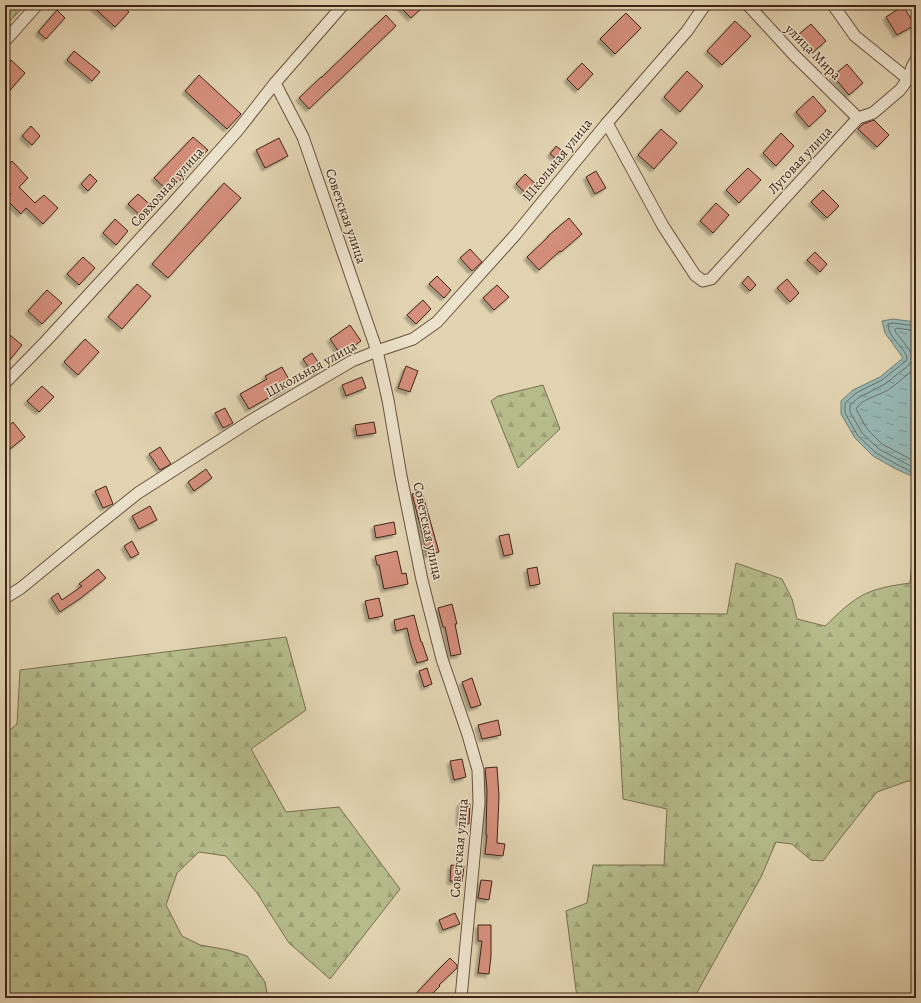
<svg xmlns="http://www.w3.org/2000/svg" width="921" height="1003" viewBox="0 0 921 1003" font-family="Alegreya,serif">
<defs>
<pattern id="forest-firs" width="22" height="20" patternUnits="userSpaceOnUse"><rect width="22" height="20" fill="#b5bc8a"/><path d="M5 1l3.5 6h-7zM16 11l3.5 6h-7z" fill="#9da176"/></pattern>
<pattern id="water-ripples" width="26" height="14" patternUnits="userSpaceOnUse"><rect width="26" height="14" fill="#96b7b3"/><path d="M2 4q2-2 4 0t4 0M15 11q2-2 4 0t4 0" fill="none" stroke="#7c9591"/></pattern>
<filter id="shadow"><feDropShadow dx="-3" dy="3" stdDeviation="1" flood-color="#0004"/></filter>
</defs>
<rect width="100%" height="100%" fill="#e2d4b1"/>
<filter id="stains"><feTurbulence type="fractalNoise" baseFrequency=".005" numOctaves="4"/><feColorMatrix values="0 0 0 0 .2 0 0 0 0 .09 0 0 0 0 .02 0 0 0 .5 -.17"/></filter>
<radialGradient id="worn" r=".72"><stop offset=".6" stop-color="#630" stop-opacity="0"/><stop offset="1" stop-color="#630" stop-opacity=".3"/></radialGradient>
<g fill="url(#forest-firs)" stroke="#7a7051">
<polygon points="5,5 25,5 8,23 5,21"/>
<polygon points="543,385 560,429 518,468 491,401 498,396"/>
<path d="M916,541V782L908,781L877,792L839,840L823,861L811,860L792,844L776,842L761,877L694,998H577L566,911L587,903L593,865H664L667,809L623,799L613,613L727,614L736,563L782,579L792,599L797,619L825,626C838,614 851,600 867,593C881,587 896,585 910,583L913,551Z"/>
<polygon points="286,637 306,710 251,749 286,812 339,807 400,889 330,979 289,943 257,893 226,856 199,852 177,873 166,905 182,936 200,945 228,950 247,956 265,982 268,998 9,998 5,976 5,734 17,724 20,670"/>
</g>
<polygon fill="url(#water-ripples)" stroke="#747d75" points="893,319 916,322 916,478 896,469 873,456 855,438 841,414 841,401 853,390 880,377 903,358 885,333 882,321"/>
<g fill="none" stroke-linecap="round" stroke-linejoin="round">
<g stroke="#6b6e66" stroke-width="1">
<path d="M916,326L893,323L888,324C887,338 908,349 907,360L882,380L856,393L845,403V413L858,436L876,453L898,465L916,474"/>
<path d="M916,331L897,328L895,329V331C899,337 911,350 912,356C913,360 911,362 909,365L885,384L858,398L850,405V412L862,433L879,449L916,469"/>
<path d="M916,366L913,370C905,376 897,384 888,390C878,396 861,399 856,409L867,429L882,444L916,462"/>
</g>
</g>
<g fill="#d58f7c" stroke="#402518" filter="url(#shadow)">
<polygon points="91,5 121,5 129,12 115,27"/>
<polygon points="398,5 425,5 411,18"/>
<polygon points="903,6 915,25 897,35 886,17"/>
<polygon points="57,10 65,18 46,39 38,32"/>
<polygon points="626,13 641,28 615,54 600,39"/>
<polygon points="386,15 396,26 309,109 299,98 321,77 322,77"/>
<polygon points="735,21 751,36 722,65 707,51"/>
<polygon points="811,24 826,41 812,53 798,35"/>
<polygon points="74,51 100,72 92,81 67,60"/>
<polygon points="11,60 25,73 5,96 5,67"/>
<polygon points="582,63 593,74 578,90 567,79"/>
<polygon points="847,64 863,83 849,95 833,76"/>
<polygon points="687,71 703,86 680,112 664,97"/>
<polygon points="199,75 241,114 227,129 185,91"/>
<polygon points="813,96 826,111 809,127 796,112"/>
<polygon points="874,120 889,135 877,147 858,129 863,124"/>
<polygon points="31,126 40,136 32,145 22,136"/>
<polygon points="661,129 677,143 654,169 638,155"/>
<polygon points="781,133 794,146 776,166 763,153"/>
<polygon points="193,137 208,150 169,192 154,178"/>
<polygon points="279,138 288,156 265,168 256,150"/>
<polygon points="556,146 568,155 562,163 550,154"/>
<polygon points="12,161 28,178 19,187 35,203 44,195 58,208 43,224 26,208 21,214 6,199 11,194 5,188 5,169"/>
<polygon points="748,168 761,180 739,203 726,190"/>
<polygon points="596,171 606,188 595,194 586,177"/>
<polygon points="90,174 97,181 88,191 81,184"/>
<polygon points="525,174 540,188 531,198 516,184"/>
<polygon points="224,183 241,198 168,278 152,264"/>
<polygon points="823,190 839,206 827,218 811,202"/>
<polygon points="138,194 153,207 143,218 128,204"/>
<polygon points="716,203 729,215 713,233 700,221"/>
<polygon points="569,218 582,234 561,252 560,251 539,270 527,257 548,237 548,236"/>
<polygon points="115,219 128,231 116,245 103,233"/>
<polygon points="470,249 482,262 472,271 460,258"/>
<polygon points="815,252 827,264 820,272 807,260"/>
<polygon points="83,257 95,268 79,285 67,274"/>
<polygon points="437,276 451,290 444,298 429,284"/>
<polygon points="748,276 756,285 750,291 742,283"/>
<polygon points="787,279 799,293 790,302 777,288"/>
<polygon points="137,284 151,296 122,329 108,317"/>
<polygon points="497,285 509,297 494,310 483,298"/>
<polygon points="47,290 62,303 42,324 28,311"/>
<polygon points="423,300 431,309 416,324 407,315"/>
<polygon points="350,325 361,341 341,355 330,339"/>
<polygon points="5,331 22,345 5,366"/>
<polygon points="85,339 99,352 78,375 64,362"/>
<polygon points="312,353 322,368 313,374 303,359"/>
<polygon points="406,366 418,371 410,392 398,388"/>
<polygon points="282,367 292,385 276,395 275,394 249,409 240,394 267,379 265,376"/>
<polygon points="362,377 366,388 346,396 342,385"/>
<polygon points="42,386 54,397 39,412 27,401"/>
<polygon points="225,408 233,423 223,428 215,413"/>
<polygon points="13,422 25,437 5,453 5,429"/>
<polygon points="374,422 376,433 357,436 355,425"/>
<polygon points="160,447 171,464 160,470 149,454"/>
<polygon points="206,469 212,478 194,491 188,482"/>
<polygon points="106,486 113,504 103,508 95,491"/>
<polygon points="422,492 439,552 427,555 422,532 412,494"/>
<polygon points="150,506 157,520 139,529 132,516"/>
<polygon points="394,522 396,534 376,538 374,526"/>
<polygon points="509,534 513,554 504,556 499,536"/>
<polygon points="132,541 139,554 131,558 124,546"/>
<polygon points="397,551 402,574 406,573 408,584 384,589 379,565 377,565 375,556"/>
<polygon points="537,567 540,584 530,586 527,569"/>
<polygon points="98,569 106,578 81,598 60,612 51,598 58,593 62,600 82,586 79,584"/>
<polygon points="379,598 383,616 369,619 365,601"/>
<polygon points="452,604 457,624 455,624 461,654 451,656 445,627 443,627 438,608"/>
<polygon points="414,615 421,642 422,642 428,660 417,663 411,645 407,628 396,631 394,620"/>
<polygon points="427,668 432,684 424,687 419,671"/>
<polygon points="472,678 481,705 471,708 462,682"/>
<polygon points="498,720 501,735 482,739 478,725"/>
<polygon points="462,759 466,777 454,780 450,761"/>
<polygon points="497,767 499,796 497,843 505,844 503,856 485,854 487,835 486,835 487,790 485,768"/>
<polygon points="460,803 470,804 469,824 459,823"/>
<polygon points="451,865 464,866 462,882 450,881"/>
<polygon points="481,880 492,881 489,900 478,898"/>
<polygon points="455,913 460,924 443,930 439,920"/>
<polygon points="478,925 491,925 491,956 489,974 478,973 482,941 478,941"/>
<polygon points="450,958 457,965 457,968 439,985 440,986 428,998 412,998 438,970"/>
</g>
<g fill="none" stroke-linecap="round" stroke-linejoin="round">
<g stroke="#68513e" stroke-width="13">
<g id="minor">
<polyline points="748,5 794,55 858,118"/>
<polyline points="833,5 855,36 908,79"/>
<polyline points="5,41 37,5"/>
<polyline points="275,83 303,137 377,351 388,400 401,476 422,580 442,659 468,735 478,770 479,803 461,998"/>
<polyline points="607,123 663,226 695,275 703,281 711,279 858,118 873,113 900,90 908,79 912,67 916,60"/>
<polyline points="5,383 46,341 173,203 238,130 275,83 343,5"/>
<polyline points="5,598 21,588 88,533 138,493 255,418 352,361 377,351 413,339 437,322 516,234 607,123 687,31 705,5"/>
</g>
</g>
<use href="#minor" stroke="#ece3cc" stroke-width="11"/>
</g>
<g text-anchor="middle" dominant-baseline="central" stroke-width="3" stroke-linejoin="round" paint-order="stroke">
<g font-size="14" fill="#402518" stroke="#ece3cc">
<text transform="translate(813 52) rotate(45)">улица Мира</text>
<text transform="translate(557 160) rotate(-51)">Школьная улица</text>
<text transform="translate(800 160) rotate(-47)">Луговая улица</text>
<text transform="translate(167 187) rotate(-48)">Совхозная улица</text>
<text transform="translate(346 216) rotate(71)">Советская улица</text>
<text transform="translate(311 369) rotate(-29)">Школьная улица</text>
<text transform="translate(428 531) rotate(78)">Советская улица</text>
<text transform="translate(459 848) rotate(-85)">Советская улица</text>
</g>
</g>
<rect width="921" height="1003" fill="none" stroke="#e2d4b1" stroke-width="20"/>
<rect x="6" y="6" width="909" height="991" fill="none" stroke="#402518" stroke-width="2"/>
<rect x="10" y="10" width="901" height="983" fill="none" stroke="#402518"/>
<rect width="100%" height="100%" filter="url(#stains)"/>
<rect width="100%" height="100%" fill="url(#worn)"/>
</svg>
